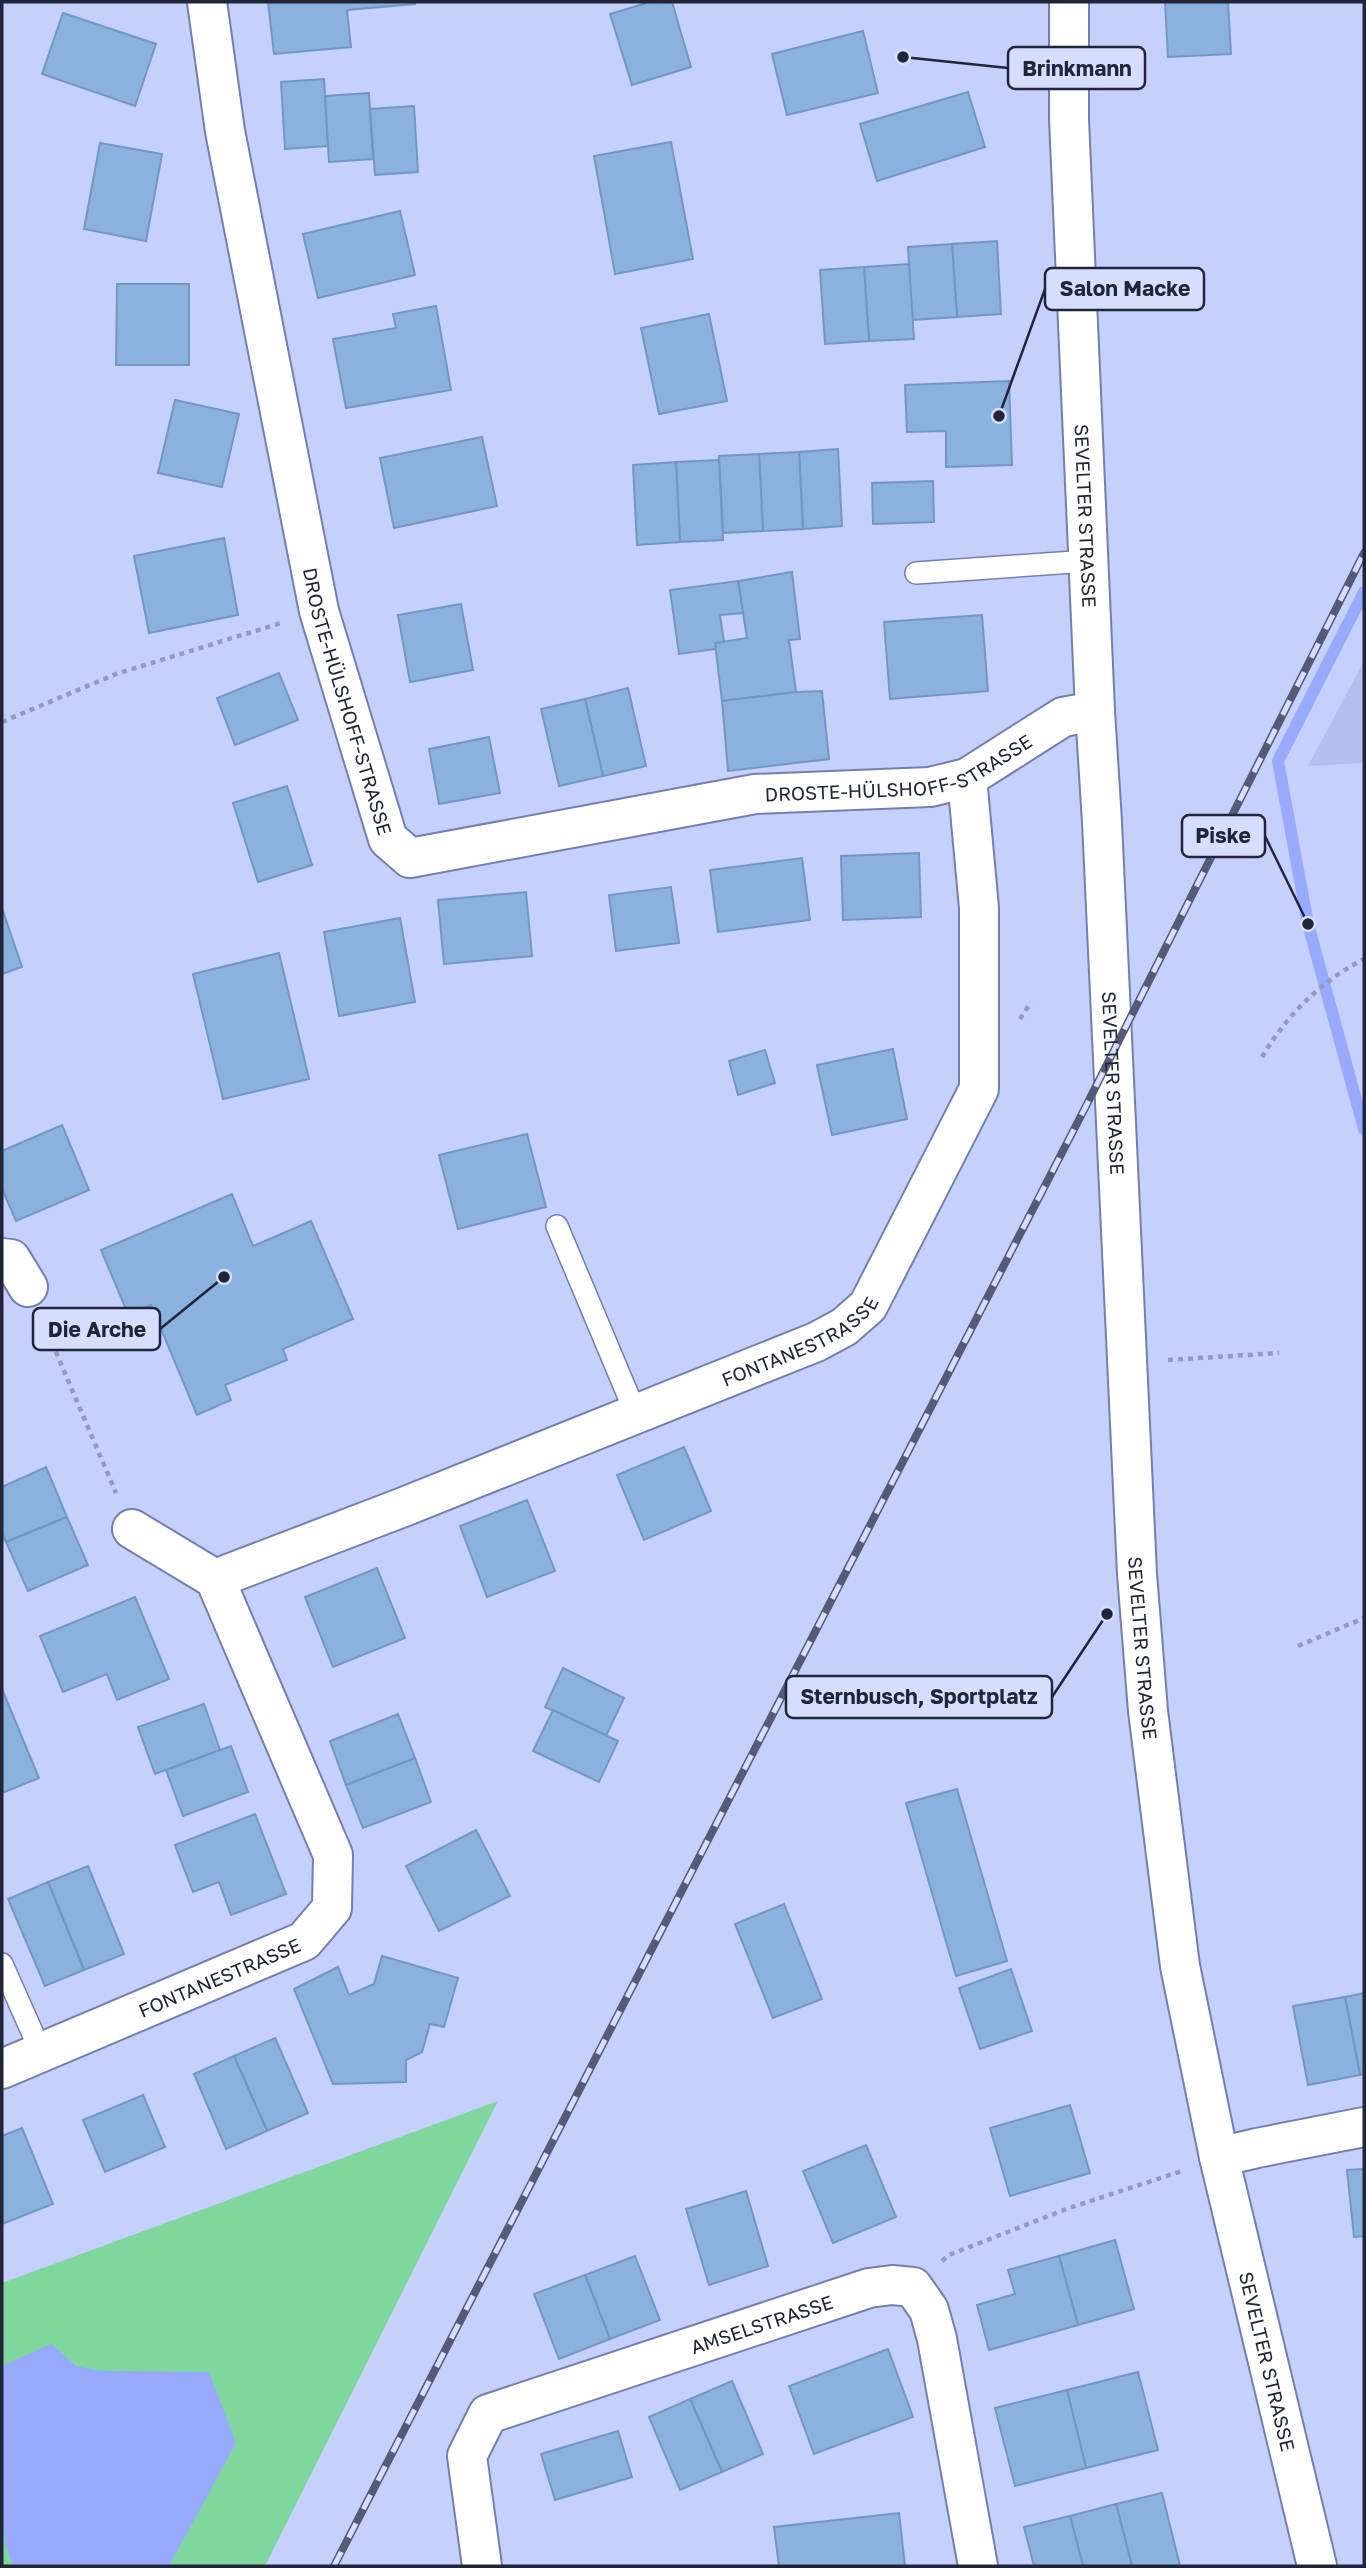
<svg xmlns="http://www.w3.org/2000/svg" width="1366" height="2568" viewBox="0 0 1366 2568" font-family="'Golos Text',sans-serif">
<rect width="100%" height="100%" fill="#c5d0fc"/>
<polygon fill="#b4c1f0" points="1364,661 1364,763 1308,766"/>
<polygon fill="#80d79d" points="498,2101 265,2566 2,2566 2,2283"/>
<polygon fill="#97aafd" points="51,2344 76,2366 102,2371 209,2372 236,2443 169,2566 13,2566 6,2547 2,2519 2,2366"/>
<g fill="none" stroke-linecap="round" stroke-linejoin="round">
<polyline stroke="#97aafd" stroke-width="12" points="1364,592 1278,761 1308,924 1364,1129"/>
</g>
<g fill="#8bb1de" stroke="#7397c4" stroke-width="2">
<polygon points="268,2 415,2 415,4 347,10 351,47 274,54"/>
<polygon points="650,2 672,2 691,67 632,85 610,14"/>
<polygon points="1165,2 1228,2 1231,54 1168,57"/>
<polygon points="63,13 156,44 135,106 42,74"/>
<polygon points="863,31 878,93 787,115 772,54"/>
<polygon points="324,79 328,146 285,149 281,82"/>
<polygon points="968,92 985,147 877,181 860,124"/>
<polygon points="369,93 373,159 329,162 325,96"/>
<polygon points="414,106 418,172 375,175 370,109"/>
<polygon points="671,142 693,259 615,274 594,156"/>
<polygon points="100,143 162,154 146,241 84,229"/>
<polygon points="400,211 415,275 318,298 303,234"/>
<polygon points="997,241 1001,314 957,317 952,244"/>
<polygon points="952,244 957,317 912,320 908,247"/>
<polygon points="909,264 914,339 869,341 864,267"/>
<polygon points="864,267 869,341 825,344 820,270"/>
<polygon points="117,284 189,284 189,365 116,365"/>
<polygon points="436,306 451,390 346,408 333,339 396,328 393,314"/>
<polygon points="709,314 727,401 659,414 641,328"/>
<polygon points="1009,381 1012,465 946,467 946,431 907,432 905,385"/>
<polygon points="175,400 239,414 222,487 158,473"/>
<polygon points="482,437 497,506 394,528 380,458"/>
<polygon points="838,449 842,526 803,529 799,452"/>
<polygon points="799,452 803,529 763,531 759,454"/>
<polygon points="759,454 763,531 723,533 719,456"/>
<polygon points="719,460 723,540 680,542 676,462"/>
<polygon points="676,462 680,542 637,545 633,465"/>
<polygon points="933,481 934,522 873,524 872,483"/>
<polygon points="224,538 238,615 149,633 134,556"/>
<polygon points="792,572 800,639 789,640 796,692 722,701 715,643 747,638 738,581"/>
<polygon points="738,581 743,613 720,615 724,642 715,643 716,649 679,654 670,590"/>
<polygon points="461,604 473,670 410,682 398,615"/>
<polygon points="982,615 988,691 890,699 884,622"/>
<polygon points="279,673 298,720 235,745 217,698"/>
<polygon points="628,688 646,766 603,776 585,699"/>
<polygon points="822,691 829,759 728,771 722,701 796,692"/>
<polygon points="585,699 603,776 559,786 541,709"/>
<polygon points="489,737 500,793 439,804 429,749"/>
<polygon points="287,786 312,865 258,882 233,803"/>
<polygon points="919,853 921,917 843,920 841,856"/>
<polygon points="802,858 810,920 718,932 710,870"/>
<polygon points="671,887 679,943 616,951 609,895"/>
<polygon points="526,892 532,956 444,964 438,900"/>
<polygon points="2,908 22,967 2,974"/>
<polygon points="400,918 415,1002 339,1016 324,932"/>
<polygon points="279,953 309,1079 223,1099 193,974"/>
<polygon points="893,1049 907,1119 832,1135 817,1065"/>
<polygon points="765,1050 775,1083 738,1095 729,1061"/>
<polygon points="62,1125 89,1190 16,1221 2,1189 2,1151"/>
<polygon points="527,1134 546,1207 458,1229 439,1155"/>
<polygon points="232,1194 253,1246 311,1221 353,1319 283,1349 287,1360 225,1385 231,1400 197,1415 151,1305 128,1314 101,1250"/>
<polygon points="684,1447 711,1511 644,1540 617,1475"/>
<polygon points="46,1467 67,1517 6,1542 2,1532 2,1487"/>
<polygon points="527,1500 555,1571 487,1597 460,1526"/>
<polygon points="67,1517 88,1565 28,1591 6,1542"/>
<polygon points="377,1568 405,1638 333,1667 305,1597"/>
<polygon points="135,1597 169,1679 117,1700 107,1674 63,1692 40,1636"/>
<polygon points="563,1668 624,1698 606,1736 545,1707"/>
<polygon points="2,1689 39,1778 2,1793"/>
<polygon points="204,1704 220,1750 155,1774 138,1727"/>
<polygon points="553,1710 618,1741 599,1782 533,1751"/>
<polygon points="398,1714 415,1758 346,1785 330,1741"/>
<polygon points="231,1746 248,1792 183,1816 166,1770"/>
<polygon points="415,1758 431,1802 363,1828 346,1785"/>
<polygon points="957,1789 1007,1961 956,1976 906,1803"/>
<polygon points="255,1814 286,1894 231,1915 219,1882 193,1892 175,1845"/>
<polygon points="476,1830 510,1896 439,1931 406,1866"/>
<polygon points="88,1866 124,1954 84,1970 48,1882"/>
<polygon points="48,1882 84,1970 45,1986 8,1899"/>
<polygon points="784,1904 822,1999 773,2018 735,1924"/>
<polygon points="382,1956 458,1978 444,2027 430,2024 422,2052 406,2060 406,2082 333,2084 294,1989 338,1967 349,1995 374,1984"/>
<polygon points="1011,1969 1032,2031 980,2049 959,1988"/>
<polygon points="1364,1993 1364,2074 1360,2075 1345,1997"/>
<polygon points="1345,1997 1360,2075 1308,2085 1293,2006"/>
<polygon points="275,2038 308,2113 267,2131 234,2056"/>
<polygon points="234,2056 267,2131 226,2149 194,2074"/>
<polygon points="143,2095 165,2147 105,2172 83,2120"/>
<polygon points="1070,2105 1090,2173 1010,2196 990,2128"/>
<polygon points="22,2128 53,2204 2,2224 2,2136"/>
<polygon points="866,2145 896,2217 833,2243 803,2171"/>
<polygon points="1364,2169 1364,2236 1354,2237 1347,2170"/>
<polygon points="746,2191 768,2266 709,2285 686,2209"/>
<polygon points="1115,2240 1134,2309 1078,2325 1059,2256"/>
<polygon points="635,2256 660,2320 610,2339 585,2275"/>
<polygon points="1059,2256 1078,2325 989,2350 977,2305 1015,2294 1008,2270"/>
<polygon points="585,2275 610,2339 559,2359 534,2294"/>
<polygon points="888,2349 913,2417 814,2454 789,2386"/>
<polygon points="1138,2372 1158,2450 1086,2468 1067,2390"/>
<polygon points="732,2381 763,2454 722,2472 690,2399"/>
<polygon points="1067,2390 1086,2468 1015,2486 995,2408"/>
<polygon points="690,2399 722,2472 680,2490 649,2417"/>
<polygon points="618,2431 632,2477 555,2500 541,2454"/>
<polygon points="1162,2493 1180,2566 1132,2566 1116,2504"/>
<polygon points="1116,2504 1132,2566 1083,2566 1070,2516"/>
<polygon points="899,2513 905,2566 779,2566 774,2527"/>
<polygon points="1070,2516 1083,2566 1034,2566 1024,2527"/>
</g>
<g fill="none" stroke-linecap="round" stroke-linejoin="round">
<g stroke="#737fb1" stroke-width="24">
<g id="service">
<polyline points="916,573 1088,561"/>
<polyline points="557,1226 636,1414"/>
<polyline points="2,1964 41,2052"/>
</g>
</g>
<g stroke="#737fb1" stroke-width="42">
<g id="minor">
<path id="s1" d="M207,2L225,131L319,611L388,839L410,858L755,794L930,787L967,778L1063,717L1095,711"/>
<polyline points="2,1258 11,1259 28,1287"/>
<path id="s2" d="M215,1579L401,1508L816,1342L844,1327L868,1306L979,1089V908L967,778"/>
<path id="s3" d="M2,2069L304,1941L332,1908L333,1855L215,1579L132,1529"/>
<polyline points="1219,2157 1257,2148 1364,2127"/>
<path id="s4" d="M482,2566L467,2456L488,2414L869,2288L892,2285L913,2287L929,2310L937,2339L978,2566"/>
</g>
</g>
<g stroke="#737fb1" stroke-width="42">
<g id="tertiary">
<path id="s5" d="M1069,2V119L1095,711L1102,822L1137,1574L1148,1711L1180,1966L1219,2157L1317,2566"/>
</g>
</g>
<g stroke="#929bc0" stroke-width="4.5" stroke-dasharray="5 5" stroke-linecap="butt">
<polyline points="2,722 116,674 281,623"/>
<polyline points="1020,1019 1031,1002"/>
<path d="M1262,1057C1287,1015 1320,982 1364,959"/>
<polyline points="44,1324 116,1493"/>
<polyline points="1168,1360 1279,1353"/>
<polyline points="1298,1646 1364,1618"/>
<polyline points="942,2261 949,2255 1069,2208 1182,2171"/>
</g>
<use href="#service" stroke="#fff" stroke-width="21"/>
<use href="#minor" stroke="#fff" stroke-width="38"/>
<use href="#tertiary" stroke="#fff" stroke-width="38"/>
<g stroke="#545b77" stroke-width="8">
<polyline id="rail" points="334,2566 1086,1106 1364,553"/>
</g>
<use href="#rail" stroke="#d5deff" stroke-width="5" stroke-dasharray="16" stroke-linecap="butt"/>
</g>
<g text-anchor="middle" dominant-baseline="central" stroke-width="6" stroke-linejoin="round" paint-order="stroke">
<g font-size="19" fill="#202539" stroke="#d5deff">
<text stroke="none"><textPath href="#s5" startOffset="514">SEVELTER STRASSE</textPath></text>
<text stroke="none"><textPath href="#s1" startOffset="714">DROSTE-HÜLSHOFF-STRASSE</textPath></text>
<text stroke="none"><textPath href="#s1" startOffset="1386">DROSTE-HÜLSHOFF-STRASSE</textPath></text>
<text stroke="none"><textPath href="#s5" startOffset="1082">SEVELTER STRASSE</textPath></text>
<text stroke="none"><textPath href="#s2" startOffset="632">FONTANESTRASSE</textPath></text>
<text stroke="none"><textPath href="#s5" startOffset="1648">SEVELTER STRASSE</textPath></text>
<text stroke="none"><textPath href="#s3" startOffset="236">FONTANESTRASSE</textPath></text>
<text stroke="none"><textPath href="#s4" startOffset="446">AMSELSTRASSE</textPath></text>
<text stroke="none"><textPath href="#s5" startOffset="2373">SEVELTER STRASSE</textPath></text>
</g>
</g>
<path fill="none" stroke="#202539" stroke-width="2.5" d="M903 57L1008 68M999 416L1045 289M1308 924L1265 836M224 1277L160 1329M1107 1614L1052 1697"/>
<g fill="#202539" stroke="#d5deff" stroke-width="2.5">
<circle cx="903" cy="57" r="7"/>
<circle cx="999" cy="416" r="7"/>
<circle cx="1308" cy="924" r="7"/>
<circle cx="224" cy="1277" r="7"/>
<circle cx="1107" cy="1614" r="7"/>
</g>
<g fill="#d5deff" stroke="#202539" stroke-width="2.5">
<rect x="1008" y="47" width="137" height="42" rx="7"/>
<rect x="1045" y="268" width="159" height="42" rx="7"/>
<rect x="1182" y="815" width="83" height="42" rx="7"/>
<rect x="33" y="1308" width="127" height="42" rx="7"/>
<rect x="786" y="1676" width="266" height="42" rx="7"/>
</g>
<g font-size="21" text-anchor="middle" font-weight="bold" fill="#202539">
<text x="1077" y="76">Brinkmann</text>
<text x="1125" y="296">Salon Macke</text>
<text x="1223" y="843">Piske</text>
<text x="97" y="1337">Die Arche</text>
<text x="919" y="1704">Sternbusch, Sportplatz</text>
</g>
<rect width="1366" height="2568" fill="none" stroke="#202539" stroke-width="7"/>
</svg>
